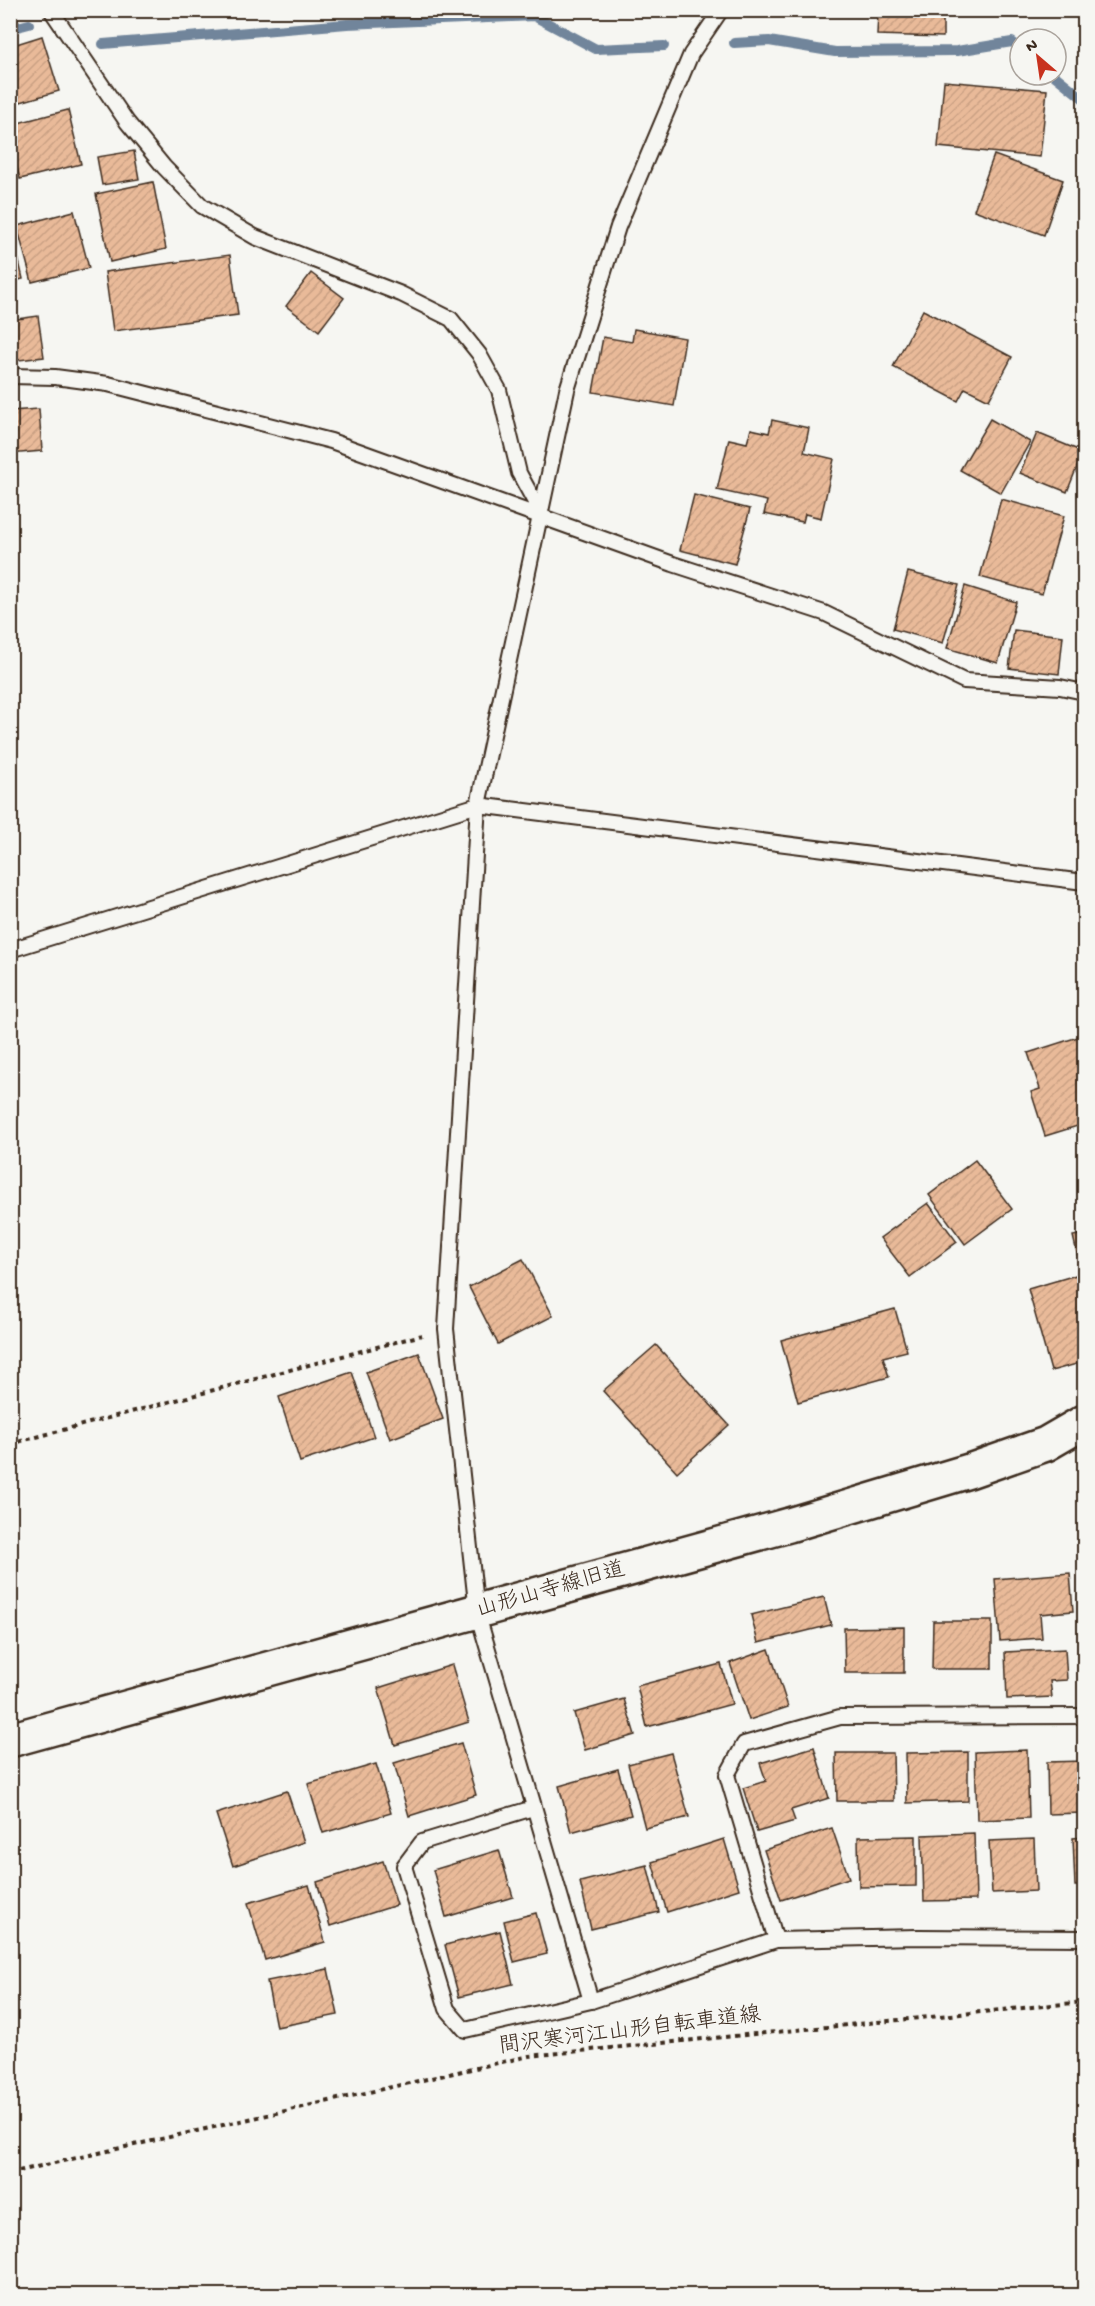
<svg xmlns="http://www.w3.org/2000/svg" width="1095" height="2306" viewBox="0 0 1095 2306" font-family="'Gochi Hand','Klee One',sans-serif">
<defs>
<pattern id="building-hatch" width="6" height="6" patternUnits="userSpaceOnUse" patternTransform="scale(1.5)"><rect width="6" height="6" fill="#e9ba99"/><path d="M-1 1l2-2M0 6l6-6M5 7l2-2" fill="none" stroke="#c9a083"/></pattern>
</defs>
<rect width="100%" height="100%" fill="#f6f6f2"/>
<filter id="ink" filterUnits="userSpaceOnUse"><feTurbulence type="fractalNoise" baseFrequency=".0167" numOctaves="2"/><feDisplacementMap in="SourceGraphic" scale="12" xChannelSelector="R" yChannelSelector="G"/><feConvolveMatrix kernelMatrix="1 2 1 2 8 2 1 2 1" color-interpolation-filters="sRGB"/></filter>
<g filter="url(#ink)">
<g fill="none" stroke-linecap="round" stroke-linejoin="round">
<g stroke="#71859b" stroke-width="10">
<polyline points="10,29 29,24"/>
<polyline points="734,43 769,41 835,52 957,51 1012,42 1020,48"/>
<polyline points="103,44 347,24 534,16 596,49 664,46"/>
<polyline points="1054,75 1084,99"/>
</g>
</g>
<g fill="url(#building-hatch)" stroke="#3b2a1e" stroke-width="1.5">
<polygon points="943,10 943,37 877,35 878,13 785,11"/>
<polygon points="42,36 59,91 10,105 10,46"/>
<polygon points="944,81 1047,90 1040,157 938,147"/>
<polygon points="68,110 81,164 20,179 10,142 10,125"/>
<polygon points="134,151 139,179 102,185 97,157"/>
<polygon points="994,155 1063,180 1044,235 974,210"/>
<polygon points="153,182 166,249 110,262 96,194"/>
<polygon points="74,211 89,268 32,282 17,226"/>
<polygon points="10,222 23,279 10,282"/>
<polygon points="230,255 238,315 113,331 105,272"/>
<polygon points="311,273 344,298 319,331 286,306"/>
<polygon points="923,310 1012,357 989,400 965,388 958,401 893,367"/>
<polygon points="38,316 44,357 10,361 10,320"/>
<polygon points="634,329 685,338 674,406 593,392 603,337 632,342"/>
<polygon points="39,409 42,451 10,454 10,411"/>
<polygon points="990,419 1030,442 1001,493 960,470"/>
<polygon points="772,420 809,428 804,452 834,459 821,518 805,514 803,522 764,514 767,501 717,490 729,439 747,443 751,429 769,433"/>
<polygon points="1037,433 1083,452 1067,492 1020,473"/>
<polygon points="694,495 750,509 735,564 680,550"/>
<polygon points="1001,499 1064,516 1042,594 980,577"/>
<polygon points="908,572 959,585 943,643 893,629"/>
<polygon points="965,586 1016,602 998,663 947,648"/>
<polygon points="1014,630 1063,636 1059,674 1009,668"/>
<polygon points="1084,1035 1084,1124 1045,1136 1031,1092 1040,1089 1028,1053"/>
<polygon points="975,1160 1012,1209 965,1244 929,1195"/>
<polygon points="928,1203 957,1242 910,1277 880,1238"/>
<polygon points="1084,1234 1084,1283 1073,1236"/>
<polygon points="523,1259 553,1316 498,1344 469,1287"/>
<polygon points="1076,1275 1084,1305 1084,1362 1051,1371 1028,1289"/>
<polygon points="895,1309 907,1351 883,1357 889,1377 798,1402 781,1340"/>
<polygon points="656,1345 729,1425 677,1472 603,1391"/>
<polygon points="419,1353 443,1419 390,1439 366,1372"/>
<polygon points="352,1372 374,1437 300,1462 279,1397"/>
<polygon points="1070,1573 1073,1611 1040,1614 1042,1638 1000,1641 995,1579"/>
<polygon points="824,1597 831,1625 758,1643 751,1615"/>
<polygon points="933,1621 992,1621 992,1669 932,1669"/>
<polygon points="904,1627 904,1673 845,1673 844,1628"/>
<polygon points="769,1649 788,1707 749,1720 730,1663"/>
<polygon points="1065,1649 1067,1680 1050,1681 1052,1697 1007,1699 1005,1652"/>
<polygon points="721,1664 732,1704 647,1727 637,1686"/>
<polygon points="452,1665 469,1722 395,1745 378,1688"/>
<polygon points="624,1699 635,1735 585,1750 574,1713"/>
<polygon points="461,1743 476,1795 409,1816 394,1763"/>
<polygon points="814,1747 829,1798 791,1810 795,1821 757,1832 743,1788 766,1781 760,1763"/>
<polygon points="1027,1750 1029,1818 977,1820 975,1752"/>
<polygon points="968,1752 968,1801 907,1803 906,1753"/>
<polygon points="671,1753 689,1817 645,1828 628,1764"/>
<polygon points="836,1753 893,1753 894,1801 837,1801"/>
<polygon points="1084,1761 1084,1813 1048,1814 1047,1762"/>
<polygon points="376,1764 391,1813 323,1833 308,1784"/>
<polygon points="618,1769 631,1815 571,1832 559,1786"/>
<polygon points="287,1791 304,1842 233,1866 216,1814"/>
<polygon points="832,1828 849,1878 781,1900 764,1850"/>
<polygon points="974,1833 976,1900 924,1901 922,1835"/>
<polygon points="916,1836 916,1886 859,1887 858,1837"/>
<polygon points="1084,1837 1084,1886 1075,1886 1073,1838"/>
<polygon points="724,1839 739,1889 667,1912 652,1862"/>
<polygon points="1034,1839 1036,1891 992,1893 989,1841"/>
<polygon points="499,1850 513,1897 446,1917 433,1870"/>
<polygon points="383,1861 397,1905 330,1926 317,1882"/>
<polygon points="647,1865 659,1912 591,1929 580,1882"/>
<polygon points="309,1885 325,1942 265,1960 248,1903"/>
<polygon points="536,1913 547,1954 514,1962 504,1921"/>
<polygon points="500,1931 513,1984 459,1997 445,1945"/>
<polygon points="328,1969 338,2015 276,2027 267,1981"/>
</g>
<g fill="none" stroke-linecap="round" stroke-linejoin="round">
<g stroke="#3b2a1e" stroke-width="18">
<g id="service">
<polyline points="51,10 127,122 164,167 202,206 255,237 401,294 451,319 479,354 499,390 519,473 542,515"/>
<polyline points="10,376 55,377 108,384 331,441 673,564 824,613 964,681 1060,687 1084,692"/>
<polyline points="1084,882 478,805 446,1329 477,1612 591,2001 776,1940 918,1937 1084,1938"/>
<polyline points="10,950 478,805 567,390 618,227 691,54 721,10"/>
<polyline points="533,1808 422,1842 404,1866 447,2009 465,2030 591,2001"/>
<polyline points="776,1940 727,1775 744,1744 840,1717 1084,1716"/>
</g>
</g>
<g stroke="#3b2a1e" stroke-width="38">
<polyline id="tertiary" points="10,1740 789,1525 969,1471 1046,1444 1084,1422"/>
</g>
<g stroke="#3b2a1e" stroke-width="4" stroke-dasharray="4.5 4.5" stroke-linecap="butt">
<polyline points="10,1444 422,1335"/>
<polyline points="10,2173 529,2056 1084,2002"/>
</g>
<use href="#service" stroke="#f6f6f2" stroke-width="14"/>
<use href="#tertiary" stroke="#f6f6f2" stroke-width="33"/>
</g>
</g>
<g text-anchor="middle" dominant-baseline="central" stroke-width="4.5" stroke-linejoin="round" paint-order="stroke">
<g font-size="22" fill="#3b2a1e" stroke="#f6f6f2">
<text transform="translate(551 1591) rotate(-16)">山形山寺線旧道</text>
<text transform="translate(630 2032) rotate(-7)">間沢寒河江山形自転車道線</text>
</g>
</g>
<rect width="1095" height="2306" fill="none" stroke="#f6f6f2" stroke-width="36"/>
<rect x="18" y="18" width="1059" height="2270" fill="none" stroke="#3b2a1e" stroke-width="2" filter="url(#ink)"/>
<g transform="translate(1038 57) rotate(331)"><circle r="28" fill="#f6f6f2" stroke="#aba49d" stroke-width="1.5"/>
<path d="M0-4.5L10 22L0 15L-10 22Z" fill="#c8321e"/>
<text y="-9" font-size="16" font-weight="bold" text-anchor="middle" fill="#3b2a1e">N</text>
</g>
</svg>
